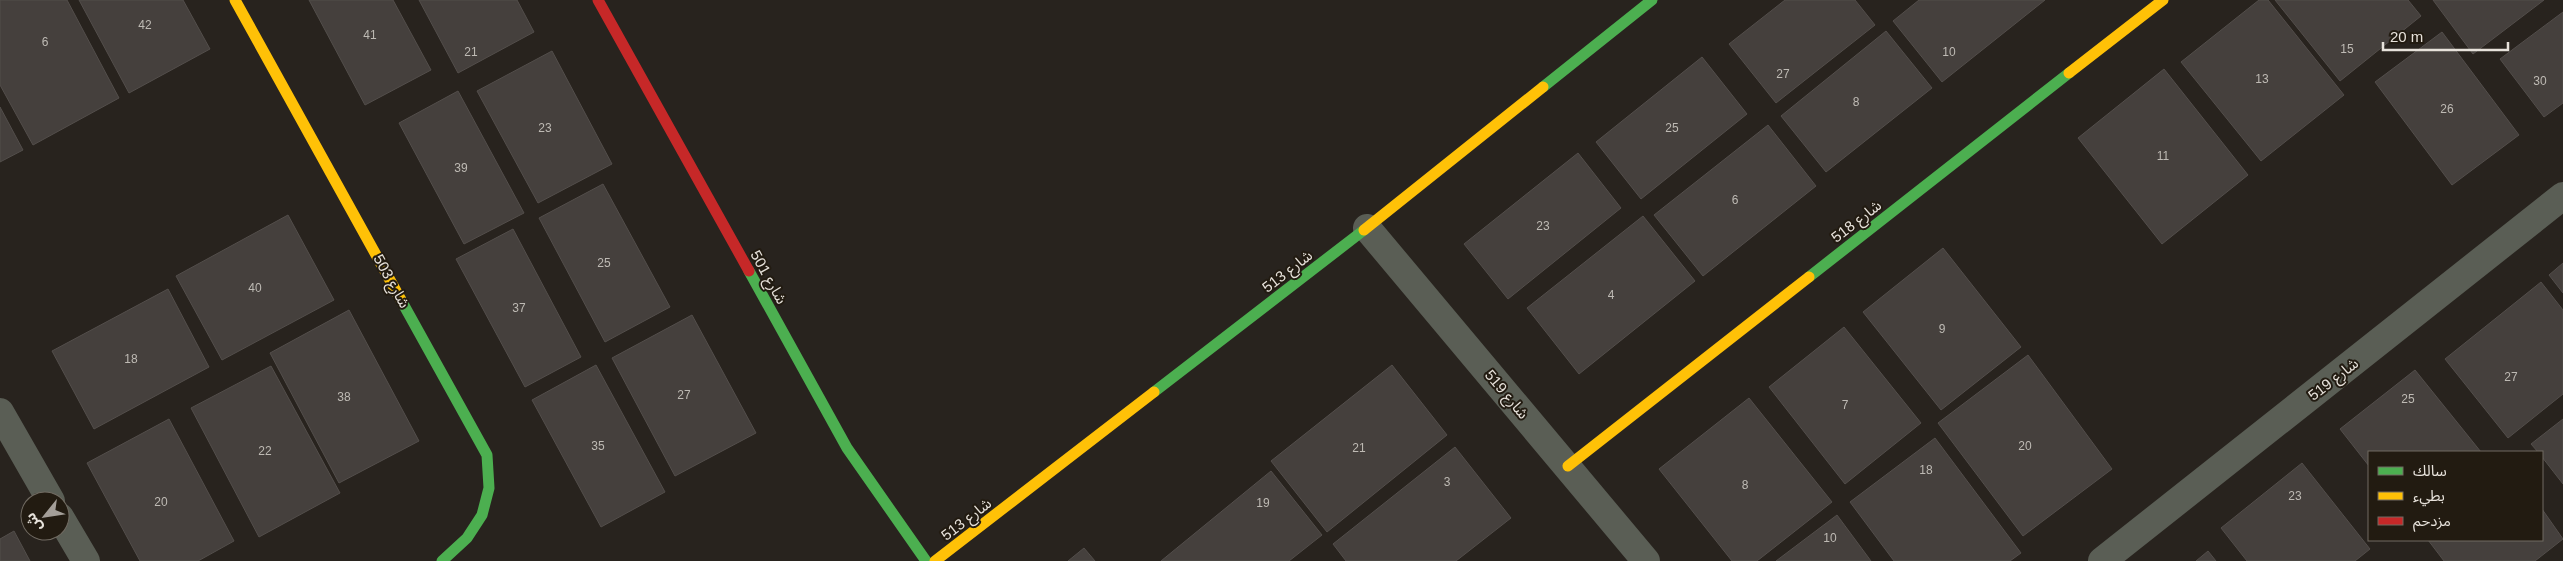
<svg xmlns="http://www.w3.org/2000/svg" width="2563" height="561" viewBox="0 0 2563 561" font-family="Helvetica,'Noto Sans Arabic',sans-serif">
<rect width="100%" height="100%" fill="#28231e"/>
<g fill="#45403d" stroke="#534e4b">
<polygon points="0,0 67,0 119,98 33,145 0,85"/>
<polygon points="79,0 183,0 210,49 129,93"/>
<polygon points="309,0 393,0 431,70 365,105"/>
<polygon points="419,0 517,0 534,32 458,73"/>
<polygon points="1785,0 1855,0 1875,25 1776,103 1729,44"/>
<polygon points="1919,0 2045,0 1942,82 1893,21"/>
<polygon points="2259,0 2268,0 2344,95 2261,161 2181,62"/>
<polygon points="2275,0 2408,0 2421,16 2340,81"/>
<polygon points="2433,0 2544,0 2473,54"/>
<polygon points="2563,12 2563,103 2544,117 2500,59"/>
<polygon points="1886,31 1932,88 1826,172 1781,116"/>
<polygon points="2442,32 2519,135 2452,185 2375,82"/>
<polygon points="552,51 612,164 538,203 477,91"/>
<polygon points="1702,57 1747,114 1641,199 1596,142"/>
<polygon points="2164,69 2248,175 2162,244 2078,138"/>
<polygon points="458,91 524,213 464,244 399,123"/>
<polygon points="0,107 23,150 0,162"/>
<polygon points="1768,125 1816,186 1703,276 1654,215"/>
<polygon points="1578,153 1621,208 1508,299 1464,244"/>
<polygon points="603,184 670,307 605,342 539,218"/>
<polygon points="288,215 334,300 222,360 176,276"/>
<polygon points="1643,216 1695,281 1579,374 1527,308"/>
<polygon points="513,229 581,357 525,387 456,259"/>
<polygon points="1943,248 2021,347 1941,410 1863,312"/>
<polygon points="2563,263 2563,293 2549,275"/>
<polygon points="2541,282 2563,310 2563,394 2508,438 2445,359"/>
<polygon points="168,289 209,367 94,429 52,351"/>
<polygon points="349,310 419,441 339,483 270,353"/>
<polygon points="692,315 756,433 675,476 612,358"/>
<polygon points="1844,327 1921,423 1845,484 1769,387"/>
<polygon points="2028,355 2112,469 2023,536 1938,423"/>
<polygon points="596,365 665,492 601,527 532,400"/>
<polygon points="1392,365 1447,435 1327,532 1271,461"/>
<polygon points="271,366 340,493 259,537 191,408"/>
<polygon points="2415,370 2481,452 2369,452 2369,466 2340,429"/>
<polygon points="1749,398 1832,502 1757,561 1732,561 1659,469"/>
<polygon points="169,419 234,541 198,561 140,561 87,463"/>
<polygon points="2563,419 2563,484 2542,457 2542,452 2538,452 2531,444"/>
<polygon points="1935,438 2021,553 2010,561 1894,561 1850,502"/>
<polygon points="1455,447 1511,518 1456,561 1346,561 1333,544"/>
<polygon points="2302,463 2370,549 2355,561 2247,561 2221,528"/>
<polygon points="1271,471 1322,535 1289,561 1161,561"/>
<polygon points="2542,509 2563,539 2535,561 2444,561 2428,540 2542,540"/>
<polygon points="1837,515 1871,561 1776,561"/>
<polygon points="14,531 30,561 0,561 0,539"/>
<polygon points="1084,548 1095,561 1068,561"/>
<polygon points="2208,551 2216,561 2196,561"/>
</g>
<g fill="none" stroke-linecap="round" stroke-linejoin="round">
<g stroke="#5a5e55" stroke-width="28">
<polyline points="1367,228 1646,561"/>
<polyline points="0,412 51,501"/>
<polyline points="60,517 86,561"/>
<polyline points="2102,561 2563,196"/>
</g>
<g stroke="#4caf50" stroke-width="11">
<polyline points="1543,87 1652,0"/>
<polyline points="749,271 847,448 926,561"/>
<polyline points="1809,277 2069,73"/>
<polyline points="401,300 487,455 489,488 482,515 467,538 442,561"/>
<polyline points="1154,392 1364,230"/>
</g>
<g stroke="#ffc107" stroke-width="11">
<polyline points="235,0 401,300"/>
<polyline points="2069,73 2163,0"/>
<polyline points="1364,230 1543,87"/>
<polyline points="1568,466 1809,277"/>
<polyline points="935,561 1154,392"/>
</g>
<polyline stroke="#c62828" stroke-width="11" points="598,0 749,271"/>
</g>
<g text-anchor="middle" dominant-baseline="central" stroke-width="4" stroke-linejoin="round" paint-order="stroke">
<g font-size="12" fill="#bebab4">
<text x="145" y="25">42</text>
<text x="370" y="35">41</text>
<text x="45" y="42">6</text>
<text x="2347" y="49">15</text>
<text x="471" y="52">21</text>
<text x="1949" y="52">10</text>
<text x="1783" y="74">27</text>
<text x="2262" y="79">13</text>
<text x="2540" y="81">30</text>
<text x="1856" y="102">8</text>
<text x="2447" y="109">26</text>
<text x="545" y="128">23</text>
<text x="1672" y="128">25</text>
<text x="2163" y="156">11</text>
<text x="461" y="168">39</text>
<text x="1735" y="200">6</text>
<text x="1543" y="226">23</text>
<text x="604" y="263">25</text>
<text x="255" y="288">40</text>
<text x="1611" y="295">4</text>
<text x="519" y="308">37</text>
<text x="1942" y="329">9</text>
<text x="131" y="359">18</text>
<text x="2511" y="377">27</text>
<text x="684" y="395">27</text>
<text x="344" y="397">38</text>
<text x="2408" y="399">25</text>
<text x="1845" y="405">7</text>
<text x="598" y="446">35</text>
<text x="2025" y="446">20</text>
<text x="1359" y="448">21</text>
<text x="265" y="451">22</text>
<text x="1926" y="470">18</text>
<text x="1447" y="482">3</text>
<text x="1745" y="485">8</text>
<text x="2295" y="496">23</text>
<text x="161" y="502">20</text>
<text x="1263" y="503">19</text>
<text x="1830" y="538">10</text>
</g>
<g font-size="15" fill="#e7e2db" stroke="#221b11">
<text transform="translate(1856 221) rotate(-38)">شارع 518</text>
<text transform="translate(1287 271) rotate(-38)">شارع 513</text>
<text transform="translate(769 277) rotate(61)">شارع 501</text>
<text transform="translate(392 281) rotate(61)">شارع 503</text>
<text transform="translate(2333 379) rotate(-38)">شارع 519</text>
<text transform="translate(1507 394) rotate(50)">شارع 519</text>
<text transform="translate(966 519) rotate(-38)">شارع 513</text>
</g>
</g>
<rect x="2368" y="451" width="175" height="90" fill="#221b11" stroke="#716b62"/>
<rect x="2378" y="467" width="25" height="8" fill="#4caf50" stroke="#716b62"/>
<text x="2413" y="476" font-size="15" fill="#e7e2db">سالك</text>
<rect x="2378" y="492" width="25" height="8" fill="#ffc107" stroke="#716b62"/>
<text x="2413" y="501" font-size="15" fill="#e7e2db">بطيء</text>
<rect x="2378" y="517" width="25" height="8" fill="#c62828" stroke="#716b62"/>
<text x="2413" y="526" font-size="15" fill="#e7e2db">مزدحم</text>
<g transform="translate(45 516) rotate(240)"><circle r="24" fill="#221b11" stroke="#716b62"/>
<path d="M0-4L9 19L0 12L-9 19Z" fill="#a49f99"/>
<text y="-8" font-size="14" font-weight="bold" text-anchor="middle" fill="#e7e2db">ش</text>
</g>
<path d="M2383 42v8h125v-8" fill="none" stroke="#e7e2db" stroke-width="2.5"/>
<text x="2390" y="42" font-size="15" fill="#e7e2db" stroke="#221b11" stroke-width="4" paint-order="stroke">20 m</text>
</svg>
